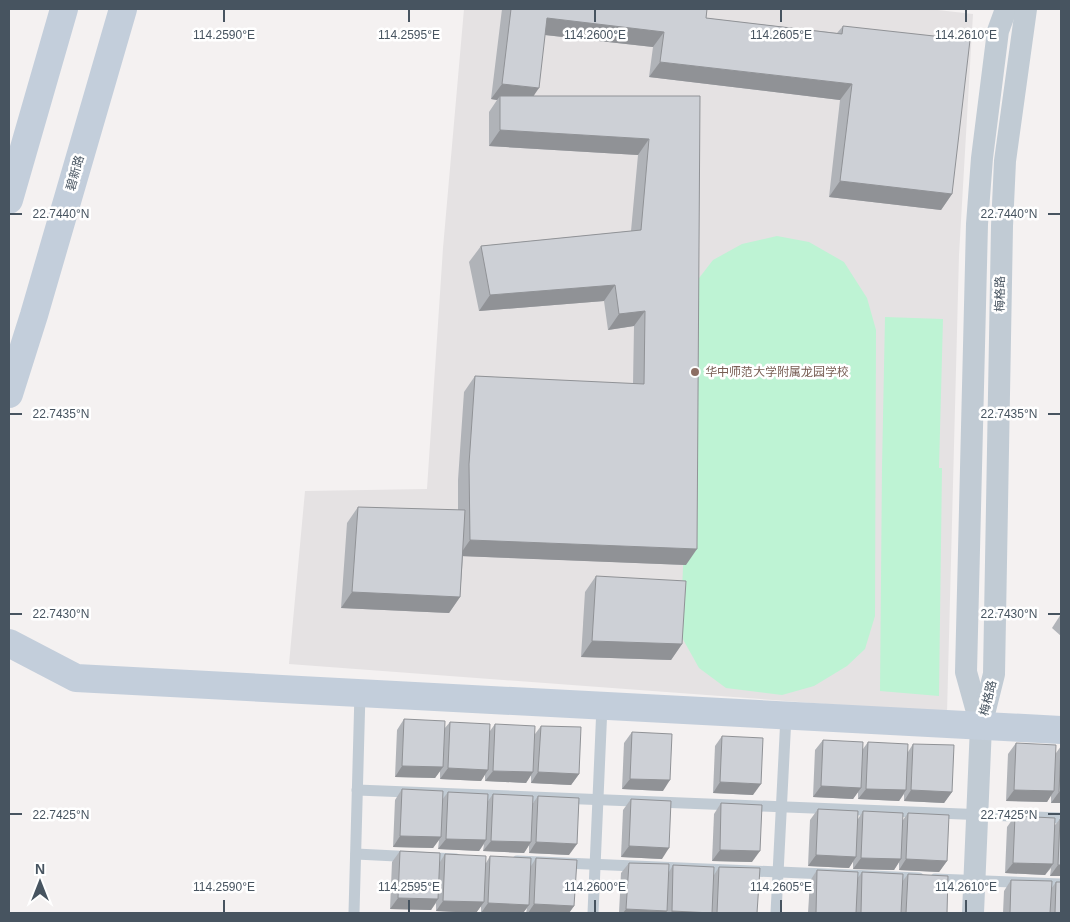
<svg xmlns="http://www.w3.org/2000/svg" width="1070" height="922" viewBox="0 0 1070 922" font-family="Arial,'Noto Sans SC',sans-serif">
<rect width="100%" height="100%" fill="#f4f1f1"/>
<polygon fill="#e5e2e3" points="464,9 929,9 973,14 959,255 947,713 289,664 305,491 427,489 443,248"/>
<g fill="#bef3d4">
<polygon points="777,236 809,242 844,262 867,298 876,330 875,616 865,649 847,666 814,686 782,695 726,688 699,668 680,634 696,282 713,260 742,244"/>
<polygon points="885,317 943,319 939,468 942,468 939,696 880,691 882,467"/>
</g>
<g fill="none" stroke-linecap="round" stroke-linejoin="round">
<g stroke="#c1cbd4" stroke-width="11">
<polyline points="357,790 1061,818"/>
<polyline points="356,854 456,859"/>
<polyline points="517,861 919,878"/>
<polyline points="935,879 1061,884"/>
<polyline points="354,913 360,693"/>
<polyline points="593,913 602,706"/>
<polyline points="776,913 786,716"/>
</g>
<g stroke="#c1cbd4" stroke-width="22">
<polyline points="981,726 966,672 977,224 982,158 998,31 1006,9"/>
<polyline points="973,913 981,726 994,674 1002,226 1005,161 1026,9"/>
</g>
<g stroke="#c3cedb" stroke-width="28">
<polyline points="9,200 64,9"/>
<polyline points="9,394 34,315 123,9"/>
<polyline points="9,643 76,678 1061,730"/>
</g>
</g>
<g fill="#b0b3b8">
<polygon points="502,9 707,9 706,18 837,33 843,26 952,194 941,210 829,197 840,100 649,77 653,47 545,35 534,96 700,96 686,565 463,556 460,597 449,613 341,608 347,523 358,507 458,510 458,480 464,392 475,376 633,384 634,326 608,330 604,301 479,311 469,262 481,246 631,231 638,155 489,146 489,112 497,100 491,99"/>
<polygon points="596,576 682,644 671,660 581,657 585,592"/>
<polygon points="1061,614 1061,636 1052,628"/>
<polygon points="404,719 444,729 450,722 490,731 495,724 535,734 541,726 579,774 571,785 531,783 531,775 526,783 485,781 485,774 481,781 440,779 440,771 435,778 395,777 397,730"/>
<polygon points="632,732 663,791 622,789 624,743"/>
<polygon points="722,736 753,795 713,793 715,746"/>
<polygon points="823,740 863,749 868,742 908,752 913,744 952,792 944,803 904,801 904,794 899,801 858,799 858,792 853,799 813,797 815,750"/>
<polygon points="1016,743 1056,753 1061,746 1061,803 1051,803 1051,795 1047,802 1006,801 1008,754"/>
<polygon points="402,789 442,800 448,792 488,801 493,794 533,803 538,796 569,855 529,853 529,845 524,853 483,851 484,844 479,851 438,849 439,840 433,848 393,847 395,800"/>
<polygon points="631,799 662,859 621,857 623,810"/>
<polygon points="721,803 752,862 712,861 714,814"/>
<polygon points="818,809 858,819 863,811 903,820 908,813 947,861 939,872 899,870 899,862 894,870 853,869 853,861 849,868 808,866 810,820"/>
<polygon points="1015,816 1055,825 1060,819 1061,876 1050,876 1051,868 1045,875 1005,873 1007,827"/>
<polygon points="400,851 440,862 445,854 486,863 490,856 531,866 536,858 574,906 569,913 526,913 527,908 523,913 481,913 481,906 476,913 436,911 436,903 431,910 390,909 392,862"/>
<polygon points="629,863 669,872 673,865 714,875 719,867 757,913 619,913 621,873"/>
<polygon points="817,870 857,879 862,872 902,882 908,874 947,913 808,913 810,881"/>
<polygon points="1011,880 1051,889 1056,882 1061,913 1003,913 1004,891"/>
</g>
<g fill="#909296">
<polygon points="547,18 664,32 653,47 536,34"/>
<polygon points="660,62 852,84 840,100 649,77"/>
<polygon points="502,84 539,88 528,104 500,96 497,100 491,99"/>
<polygon points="500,130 649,139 638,155 489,146"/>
<polygon points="840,181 952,194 941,210 829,197"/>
<polygon points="615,285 604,301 479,311 490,295"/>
<polygon points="645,311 634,326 608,330 619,314"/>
<polygon points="470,540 697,549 686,565 459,556"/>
<polygon points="352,592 460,597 449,613 341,608"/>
<polygon points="592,641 682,644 671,660 581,657"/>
<polygon points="402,766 443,767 435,778 395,777"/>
<polygon points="448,768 488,770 481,781 440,779"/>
<polygon points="493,771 533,772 526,783 485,781"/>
<polygon points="538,772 579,774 571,785 531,783"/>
<polygon points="630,779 670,780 663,791 622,789"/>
<polygon points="720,782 761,784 753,795 713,793"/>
<polygon points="821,786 861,788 853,799 813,797"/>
<polygon points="866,789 906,790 899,801 858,799"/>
<polygon points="911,790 952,792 944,803 904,801"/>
<polygon points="1014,790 1054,791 1047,802 1006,801"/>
<polygon points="1059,792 1061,792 1061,803 1051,803"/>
<polygon points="400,836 441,837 433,848 393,847"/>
<polygon points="446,839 486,840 479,851 438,849"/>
<polygon points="491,841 531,842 524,853 483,851"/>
<polygon points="536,842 577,844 569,855 529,853"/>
<polygon points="629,846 669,848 662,859 621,857"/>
<polygon points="720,850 760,851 752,862 712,861"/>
<polygon points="816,855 856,857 849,868 808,866"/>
<polygon points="861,858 901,859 894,870 853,869"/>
<polygon points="906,859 947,861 939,872 899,870"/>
<polygon points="1013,863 1053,864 1045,875 1005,873"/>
<polygon points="1058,865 1061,865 1061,876 1050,876"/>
<polygon points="398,898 438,899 431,910 390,909"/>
<polygon points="443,901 484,902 476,913 436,911"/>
<polygon points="488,903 529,905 523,913 481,913"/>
<polygon points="534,904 574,906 569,913 528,913"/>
<polygon points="626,909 667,911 665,913 623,913"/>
<polygon points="672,911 712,913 670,913"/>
</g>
<g fill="#cdd0d6" stroke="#909296">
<polygon points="511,9 707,9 706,18 842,34 843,26 970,40 952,194 840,181 852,84 660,62 664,32 547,18 539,88 502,84"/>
<polygon points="500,96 700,96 697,549 470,540 469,464 475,376 644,384 645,311 619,314 615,285 490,295 481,246 641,230 649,139 500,130"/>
<polygon points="358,507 465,510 460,597 352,592"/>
<polygon points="596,576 686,581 682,644 592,641"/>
<polygon points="404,719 445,721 443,767 402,766"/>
<polygon points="450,722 490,724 488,770 448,768"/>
<polygon points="495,724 535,726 533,772 493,771"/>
<polygon points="541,726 581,727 579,774 538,772"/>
<polygon points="632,732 672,734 670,780 630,779"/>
<polygon points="722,736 763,738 761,784 720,782"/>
<polygon points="823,740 863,742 861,788 821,786"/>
<polygon points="868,742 908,744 906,790 866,789"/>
<polygon points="1016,743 1056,745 1054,791 1014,790"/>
<polygon points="913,744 954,745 952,792 911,790"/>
<polygon points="1061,746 1061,792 1059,792"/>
<polygon points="402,789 443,791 441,837 400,836"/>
<polygon points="448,792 488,794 486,840 446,839"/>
<polygon points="493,794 533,796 531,842 491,841"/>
<polygon points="538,796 579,798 577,844 536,842"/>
<polygon points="631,799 671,801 669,848 629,846"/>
<polygon points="721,803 762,805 760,851 720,850"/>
<polygon points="818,809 858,811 856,857 816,855"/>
<polygon points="863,811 903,813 901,859 861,858"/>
<polygon points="908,813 949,815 947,861 906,859"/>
<polygon points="1015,816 1055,818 1053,864 1013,863"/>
<polygon points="1060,819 1061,819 1061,865 1058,865"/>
<polygon points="400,851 440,853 438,899 398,898"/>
<polygon points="445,854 486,856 484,902 443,901"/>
<polygon points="490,856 531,858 529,905 488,903"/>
<polygon points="536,858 577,860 574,906 534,904"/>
<polygon points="629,863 669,864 667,911 626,909"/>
<polygon points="673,865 714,867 712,913 672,911"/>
<polygon points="719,867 760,868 757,913 717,913"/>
<polygon points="817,870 858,872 856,913 816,913"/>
<polygon points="862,872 903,874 901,913 861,913"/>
<polygon points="908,874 948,876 947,913 906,913"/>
<polygon points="1011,880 1052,881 1050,913 1010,913"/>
<polygon points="1056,882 1061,882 1061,913 1055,913"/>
</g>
<path fill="none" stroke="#475460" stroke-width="2" d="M224,10V22M409,10V22M595,10V22M781,10V22M966,10V22M10,214H22M1048,214H1060M10,414H22M1048,414H1060M10,614H22M1048,614H1060M10,814H22M1048,814H1060M224,900V912M409,900V912M595,900V912M781,900V912M966,900V912"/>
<circle fill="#8d6e63" stroke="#fff" stroke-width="2" cx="695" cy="372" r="5"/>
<g text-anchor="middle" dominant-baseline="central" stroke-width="5" stroke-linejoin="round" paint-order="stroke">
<g font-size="12" fill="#475460" stroke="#fff">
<text transform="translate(75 173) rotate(-74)">碧新路</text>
<text transform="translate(1000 294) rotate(-89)">梅格路</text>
<text transform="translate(988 698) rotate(-76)">梅格路</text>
</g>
<g font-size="12" fill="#785e54" stroke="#fff" text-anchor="start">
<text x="705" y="372">华中师范大学附属龙园学校</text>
</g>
</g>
<g font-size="12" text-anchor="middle" fill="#475460" stroke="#fff" stroke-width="5" stroke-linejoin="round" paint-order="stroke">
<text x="224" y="39">114.2590°E</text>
<text x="409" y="39">114.2595°E</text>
<text x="595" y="39">114.2600°E</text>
<text x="781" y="39">114.2605°E</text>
<text x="966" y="39">114.2610°E</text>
<text x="61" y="218">22.7440°N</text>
<text x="1009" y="218">22.7440°N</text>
<text x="61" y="418">22.7435°N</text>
<text x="1009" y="418">22.7435°N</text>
<text x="61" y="618">22.7430°N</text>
<text x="1009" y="618">22.7430°N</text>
<text x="61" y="819">22.7425°N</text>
<text x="1009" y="819">22.7425°N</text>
<text x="224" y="891">114.2590°E</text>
<text x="409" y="891">114.2595°E</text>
<text x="595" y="891">114.2600°E</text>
<text x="781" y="891">114.2605°E</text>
<text x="966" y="891">114.2610°E</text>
</g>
<rect width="1070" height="922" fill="none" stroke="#475460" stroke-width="20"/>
<g transform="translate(40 882)" stroke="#ffffff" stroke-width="4" paint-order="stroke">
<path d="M0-4L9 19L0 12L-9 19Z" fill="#475460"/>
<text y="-8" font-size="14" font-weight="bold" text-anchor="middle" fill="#475460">N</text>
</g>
</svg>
